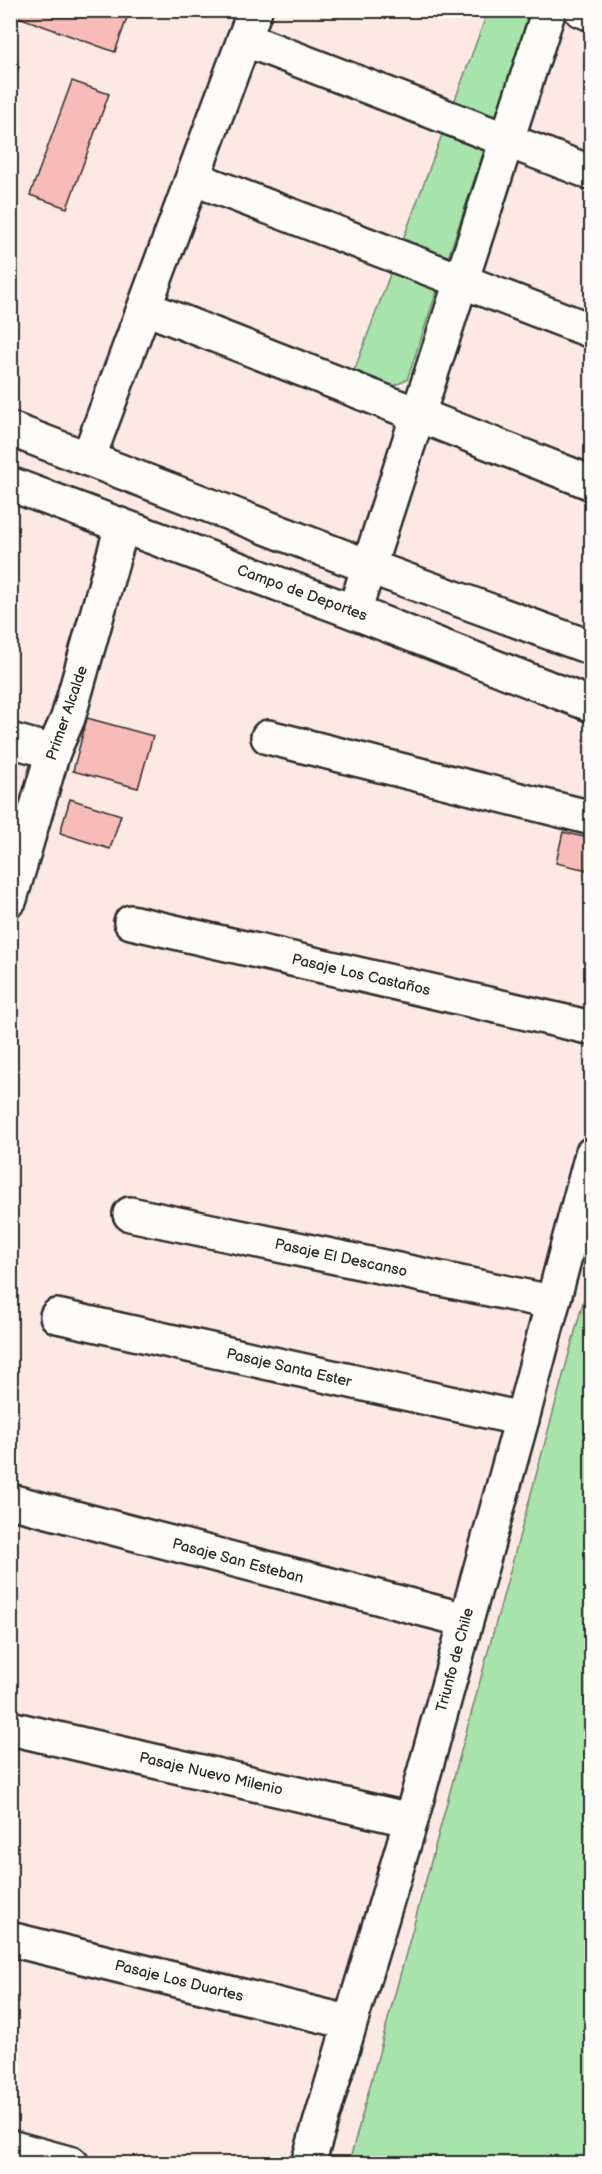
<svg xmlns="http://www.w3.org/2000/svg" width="602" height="2174" viewBox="0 0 602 2174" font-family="'Balsamiq Sans',sans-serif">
<rect width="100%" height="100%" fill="#fce9e4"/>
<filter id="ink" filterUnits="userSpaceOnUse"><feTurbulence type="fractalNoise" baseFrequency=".0167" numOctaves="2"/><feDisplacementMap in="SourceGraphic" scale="12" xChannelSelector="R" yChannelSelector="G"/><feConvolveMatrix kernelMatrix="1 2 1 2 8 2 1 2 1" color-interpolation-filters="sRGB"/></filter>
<g filter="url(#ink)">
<g fill="#a7e4ab" stroke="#69886b" stroke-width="1.5">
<polygon points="488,11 531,11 407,380 391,387 353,374"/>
<polygon points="591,1273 591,2163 349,2163"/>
</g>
<g fill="#f8bcb8" stroke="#2b2b2b" stroke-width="1.5">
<polygon points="10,10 126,10 129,12 115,52 10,14"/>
<polygon points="10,64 19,67 10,90"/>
<polygon points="72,81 109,94 67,208 30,195"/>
<polygon points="87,718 153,736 138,788 73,771"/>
<polygon points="70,799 121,815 110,849 60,833"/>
<polygon points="563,832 592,839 592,871 556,863"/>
</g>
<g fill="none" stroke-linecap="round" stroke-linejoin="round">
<g stroke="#2b2b2b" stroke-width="38">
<g id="minor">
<polyline points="581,10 592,14"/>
<polyline points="244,39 592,173"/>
<polyline points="193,178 592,331"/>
<polyline points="146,308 592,483"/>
<polyline points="10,429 370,567 592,648"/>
<polyline points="88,459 255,10"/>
<polyline points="10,484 354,612 592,705"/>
<polyline points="354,612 549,10"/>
<polyline points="268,737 592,818"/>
<polyline points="10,740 53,752"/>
<polyline points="10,899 53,752 68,718 122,526"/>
<polyline points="131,922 592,1028"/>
<polyline points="130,1214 551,1302"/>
<polyline points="57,1316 522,1419"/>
<polyline points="10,1501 465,1620"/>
<polyline points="10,1728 411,1820"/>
<polyline points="10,1939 348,2022"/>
<polyline points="10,2147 72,2164"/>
<polyline points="308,2164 411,1820 522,1419 592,1154"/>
</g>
</g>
<use href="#minor" stroke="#fdfcf7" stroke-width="33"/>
</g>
</g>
<g text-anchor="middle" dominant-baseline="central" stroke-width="5" stroke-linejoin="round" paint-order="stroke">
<g font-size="15" fill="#2b2b2b" stroke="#fdfcf7">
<text transform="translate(302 593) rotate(20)">Campo de Deportes</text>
<text transform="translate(67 713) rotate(-71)">Primer Alcalde</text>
<text transform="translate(361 975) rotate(13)">Pasaje Los Castaños</text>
<text transform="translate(341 1258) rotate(12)">Pasaje El Descanso</text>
<text transform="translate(289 1368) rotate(13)">Pasaje Santa Ester</text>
<text transform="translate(238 1561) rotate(15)">Pasaje San Esteban</text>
<text transform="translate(455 1660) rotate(-75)">Triunfo de Chile</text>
<text transform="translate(211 1774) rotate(13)">Pasaje Nuevo Milenio</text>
<text transform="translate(179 1981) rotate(14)">Pasaje Los Duartes</text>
</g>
</g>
<rect width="602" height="2174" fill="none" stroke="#fdfcf7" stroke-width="36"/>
<rect x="18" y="18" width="566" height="2138" fill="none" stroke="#2b2b2b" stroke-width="2" filter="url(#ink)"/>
</svg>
